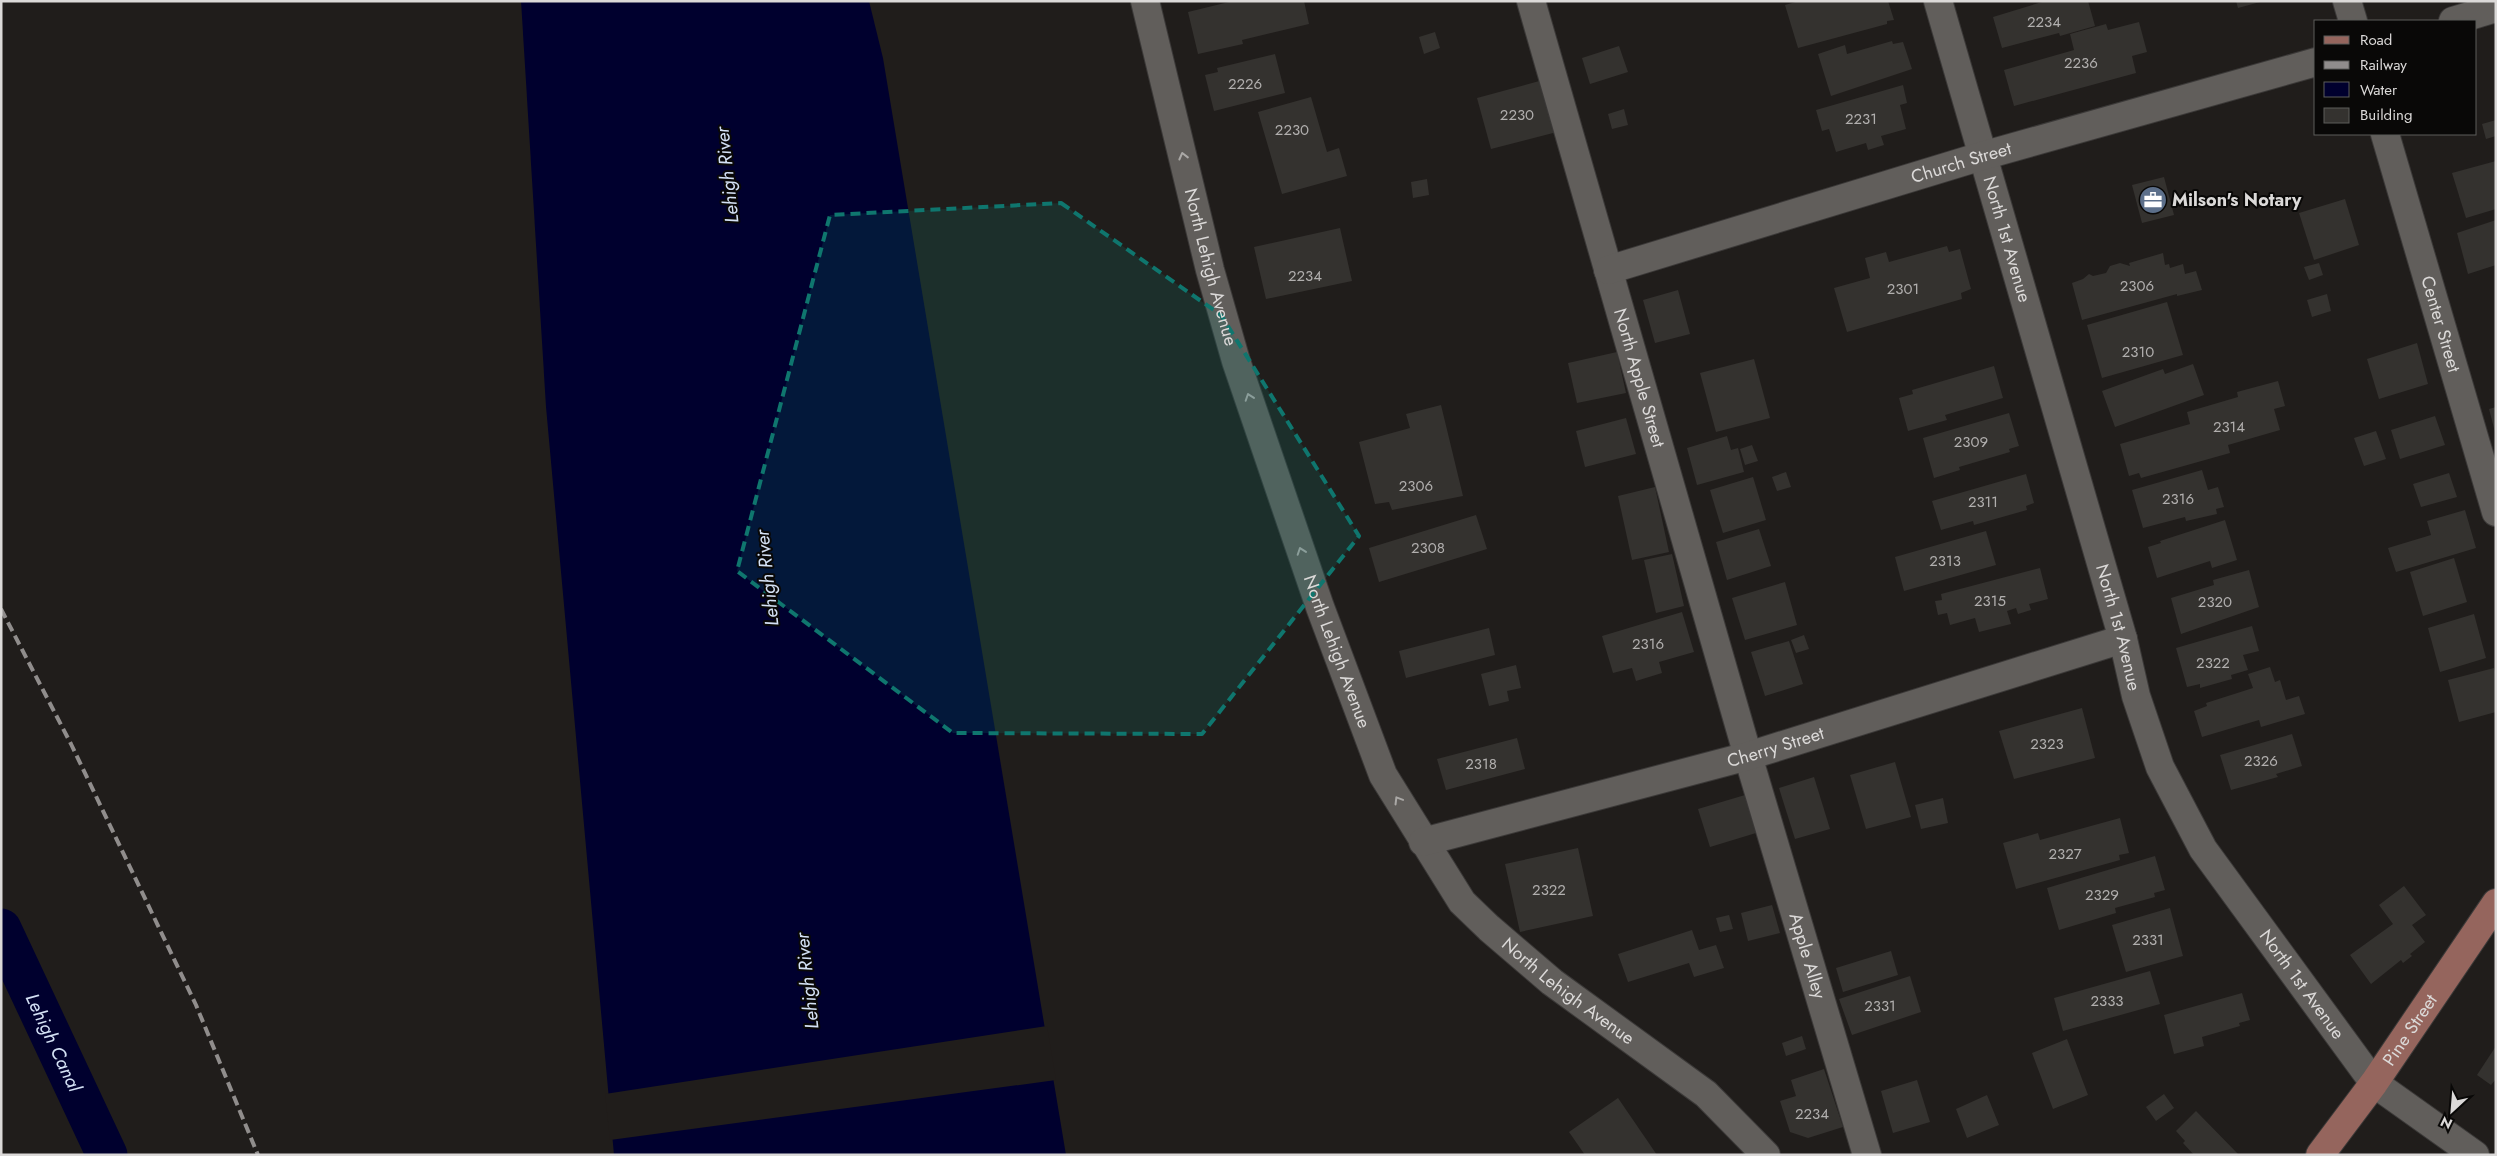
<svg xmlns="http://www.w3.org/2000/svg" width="2497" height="1156" viewBox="0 0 2497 1156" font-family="Jost,sans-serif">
<rect width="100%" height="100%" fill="#201d1b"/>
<polygon fill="#00002e" points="521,1 869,1 883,58 1066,1155 614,1155 546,407"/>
<polygon fill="#201d1b" points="1047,1026 1056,1080 610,1140 605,1094"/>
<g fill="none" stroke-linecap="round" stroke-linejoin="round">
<path stroke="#00002e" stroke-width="41" id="s1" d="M1,929L107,1155"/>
</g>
<g fill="#34322f">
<polygon points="1233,1 1304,1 1309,24 1242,40 1243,44 1198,54 1188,12"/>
<polygon points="1799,1 1888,1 1894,20 1887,21 1887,24 1798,48 1785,5"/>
<polygon points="2045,1 2088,1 2095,26 2060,36 2059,33 2002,48 1993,17"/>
<polygon points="2236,1 2260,1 2260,2 2238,8"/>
<polygon points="2139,22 2147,52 2132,56 2136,73 2014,106 2004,70 2074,50 2070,34 2106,24 2108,30"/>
<polygon points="1435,32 1440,48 1424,54 1419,37"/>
<polygon points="1892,41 1893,44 1903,42 1912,69 1831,96 1818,54 1845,45 1847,54"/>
<polygon points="1619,46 1628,72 1590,84 1582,58"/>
<polygon points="1275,54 1285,93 1214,111 1205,75 1218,72 1217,68"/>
<polygon points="1543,80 1557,132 1491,149 1477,98"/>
<polygon points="1903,85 1907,103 1900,105 1906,129 1881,136 1884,145 1868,150 1866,143 1836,152 1829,129 1822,131 1816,110"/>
<polygon points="1311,97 1327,152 1339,148 1347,176 1282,194 1258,112"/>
<polygon points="1624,109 1628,125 1612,129 1608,114"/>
<polygon points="2496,120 2496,136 2486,139 2482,124"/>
<polygon points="2496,161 2496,209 2466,218 2452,173"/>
<polygon points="2164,177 2174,215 2142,223 2132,185"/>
<polygon points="1427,179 1429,195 1413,198 1411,182"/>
<polygon points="2345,199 2359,245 2314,260 2299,213"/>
<polygon points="2496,220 2496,265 2468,274 2457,233"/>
<polygon points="1340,228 1352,281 1266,299 1254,247"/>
<polygon points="1947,246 1949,252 1960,249 1971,289 1961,293 1962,299 1847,332 1834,288 1870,278 1865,258 1886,252 1889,262"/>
<polygon points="2163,253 2165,265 2169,264 2170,268 2183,264 2185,274 2196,271 2202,290 2177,296 2177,294 2082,320 2072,283 2083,279 2089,274 2093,276 2106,273 2110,266 2120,263 2130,266 2129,263"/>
<polygon points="2319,263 2323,275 2309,280 2304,267"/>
<polygon points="1678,290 1690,334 1655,343 1643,300"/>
<polygon points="2327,294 2331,311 2312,317 2307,300"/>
<polygon points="2167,302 2183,355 2102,378 2087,325"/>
<polygon points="2417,343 2428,384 2379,399 2367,359"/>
<polygon points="1617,352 1626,393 1577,403 1568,363"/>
<polygon points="1754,359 1770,418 1716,432 1700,373"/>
<polygon points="2193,364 2204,395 2115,427 2102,391 2163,369 2165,374"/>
<polygon points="1994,366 2003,398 1945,415 1947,420 1908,431 1899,398 1913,394 1912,390"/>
<polygon points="2278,381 2285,406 2274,409 2280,430 2228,445 2230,453 2141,478 2139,473 2129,476 2120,444 2190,424 2187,412 2238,397 2237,392"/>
<polygon points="1441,405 1463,496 1392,510 1389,502 1375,504 1359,442 1410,428 1406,414"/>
<polygon points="2496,407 2496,432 2495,432 2489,409"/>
<polygon points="2009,413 2019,446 2009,449 2010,452 1959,467 1960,470 1934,478 1923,438"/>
<polygon points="2435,416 2445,445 2400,459 2391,430"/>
<polygon points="1626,418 1636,454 1585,467 1576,431"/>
<polygon points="2376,431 2386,459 2364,466 2354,438"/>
<polygon points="1727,436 1731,450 1738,448 1744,472 1697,485 1687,448"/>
<polygon points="1752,445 1758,461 1745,465 1740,449"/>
<polygon points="2202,470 2208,490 2218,487 2224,507 2216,509 2217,514 2186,521 2185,517 2143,528 2132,490"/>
<polygon points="1786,472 1791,487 1777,491 1772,477"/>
<polygon points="2449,473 2457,497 2421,507 2413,484"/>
<polygon points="2026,474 2034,503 2026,506 2027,510 1974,525 1973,521 1941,530 1932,501"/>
<polygon points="1753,477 1766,520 1723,533 1710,490"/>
<polygon points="1655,487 1669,552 1632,560 1618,496"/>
<polygon points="2465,510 2476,548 2396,572 2388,548 2431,535 2427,521"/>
<polygon points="1476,515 1487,549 1379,582 1369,548"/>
<polygon points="2225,520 2237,560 2212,568 2210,561 2157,578 2148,547 2161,543 2160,541"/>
<polygon points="1759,529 1771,566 1727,580 1716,542"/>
<polygon points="1986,531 1996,565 1904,591 1895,557"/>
<polygon points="1672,554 1684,606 1656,613 1644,560"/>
<polygon points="2454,558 2467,602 2423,616 2410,572"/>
<polygon points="2040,568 2048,599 2029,604 2031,610 2018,614 2016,608 2007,611 2011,624 1979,632 1975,618 1950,625 1947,613 1938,615 1935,601 1942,600 1941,594"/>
<polygon points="2249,570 2259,607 2181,634 2171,598 2214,585 2213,580"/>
<polygon points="1785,582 1797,625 1745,640 1732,598"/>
<polygon points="1682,612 1694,652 1659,662 1662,673 1636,681 1632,668 1613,673 1602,636"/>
<polygon points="2474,614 2486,658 2440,672 2428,628"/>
<polygon points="2252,626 2259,651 2243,655 2248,670 2231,675 2232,679 2200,688 2200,684 2187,687 2176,648"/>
<polygon points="1489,628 1495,655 1406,678 1399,651"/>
<polygon points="1804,635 1809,649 1796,653 1791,640"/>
<polygon points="1789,641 1803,684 1765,696 1751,652"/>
<polygon points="1516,665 1521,688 1507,691 1509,701 1489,706 1481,674"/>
<polygon points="2270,667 2275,682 2280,680 2286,700 2299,696 2305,714 2261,727 2259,720 2202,737 2194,711 2207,706 2206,703 2253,688 2248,674"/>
<polygon points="2494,668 2496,675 2496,712 2459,722 2448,680"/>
<polygon points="2082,708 2095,758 2014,779 1999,731"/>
<polygon points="2292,734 2302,766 2276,774 2278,777 2231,790 2220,755"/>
<polygon points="1517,738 1525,769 1446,790 1437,759"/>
<polygon points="1895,762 1911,817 1866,829 1850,775"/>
<polygon points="1814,777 1830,829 1795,839 1779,788"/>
<polygon points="1745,795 1756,833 1710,847 1698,809"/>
<polygon points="1943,798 1948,823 1921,829 1915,805"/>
<polygon points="2120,818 2129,853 2119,855 2120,860 2016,889 2003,843 2038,833 2040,840"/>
<polygon points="1578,848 1593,916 1520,932 1505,864"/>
<polygon points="2155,856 2165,890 2154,893 2155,897 2115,908 2116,913 2059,930 2047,888"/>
<polygon points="2404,886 2426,915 2412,925 2425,942 2410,954 2412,956 2403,963 2401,960 2371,984 2350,955 2393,924 2379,905"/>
<polygon points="1772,905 1780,933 1748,941 1741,913"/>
<polygon points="2170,908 2183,956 2126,972 2112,925"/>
<polygon points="1729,915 1733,929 1720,932 1716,918"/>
<polygon points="1692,930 1699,950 1716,945 1724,968 1694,977 1689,963 1628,982 1618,954"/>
<polygon points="1891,951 1898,975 1843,992 1836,968"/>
<polygon points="2150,971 2160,1004 2063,1031 2054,998"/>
<polygon points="1910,976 1921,1012 1852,1035 1839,999"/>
<polygon points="2242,993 2250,1020 2239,1023 2240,1026 2202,1037 2204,1046 2174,1054 2164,1015"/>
<polygon points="1802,1036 1806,1049 1786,1056 1782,1043"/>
<polygon points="2067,1039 2088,1095 2053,1109 2032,1053"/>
<polygon points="2496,1046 2496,1079 2491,1085 2477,1075"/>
<polygon points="1824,1069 1843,1127 1808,1138 1790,1132 1780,1101 1796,1096 1791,1080"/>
<polygon points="1917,1080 1930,1122 1893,1133 1881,1091"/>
<polygon points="2164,1094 2174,1108 2156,1121 2146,1107"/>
<polygon points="1987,1095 1999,1125 1967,1138 1956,1109"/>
<polygon points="1618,1098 1657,1155 1585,1155 1569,1132"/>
<polygon points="2196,1111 2239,1155 2194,1155 2183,1143 2185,1141 2176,1131"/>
</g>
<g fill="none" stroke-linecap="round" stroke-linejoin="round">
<g stroke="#3b3938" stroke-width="30">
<g id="minor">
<path id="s2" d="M1145,1L1210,270L1236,361L1320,607L1383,775L1462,902L1489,928L1552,982L1706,1094L1766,1155"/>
<path id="s3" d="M1531,1L1748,756L1867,1155"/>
<path id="s4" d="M1938,1L2123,639L2136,696L2160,767L2203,849L2374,1083L2475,1155"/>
<polyline points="2347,1 2353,21"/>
<polyline points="2453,21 2496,8"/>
<path id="s5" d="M2385,134L2496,512"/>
<path id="s6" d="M1608,270L1982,156L2316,62"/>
<path id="s7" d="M1423,842L1748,756L2123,639"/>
</g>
</g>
<g stroke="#3b3938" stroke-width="30">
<g id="major">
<path id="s8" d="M2320,1155L2374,1083L2496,903"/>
</g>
</g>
<use href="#minor" stroke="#615e5b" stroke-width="28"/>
<use href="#major" stroke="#95655d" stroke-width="28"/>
<polyline stroke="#908d8c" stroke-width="4" stroke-dasharray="10 5" stroke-linecap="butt" points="1,609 71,744 196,1005 258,1155"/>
</g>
<defs><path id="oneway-chevron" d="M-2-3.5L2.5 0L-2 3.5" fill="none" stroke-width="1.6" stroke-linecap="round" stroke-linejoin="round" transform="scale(1.25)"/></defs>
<g stroke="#aaa8a6">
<use href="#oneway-chevron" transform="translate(1183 156) rotate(-104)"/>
<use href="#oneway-chevron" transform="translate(1249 397) rotate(-109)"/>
<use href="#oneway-chevron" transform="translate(1301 551) rotate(-109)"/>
<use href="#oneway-chevron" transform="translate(1398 800) rotate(-121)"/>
</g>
<path fill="#0f766e" fill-opacity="0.2" stroke="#0f766e" stroke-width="4" stroke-dasharray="10 6" stroke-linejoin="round" d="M1061,203L1221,315L1359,536L1202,734L953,733L737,571L830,215Z"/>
<defs>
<g id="office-disc" transform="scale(1.4375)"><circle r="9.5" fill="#5c6f8a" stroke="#090807"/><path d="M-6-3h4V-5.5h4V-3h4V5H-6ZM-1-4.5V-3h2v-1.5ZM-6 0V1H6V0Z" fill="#fff"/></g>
</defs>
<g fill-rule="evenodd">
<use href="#office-disc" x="2153" y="200"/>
</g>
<g text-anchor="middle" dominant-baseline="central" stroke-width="4" stroke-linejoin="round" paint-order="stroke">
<g font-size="15" fill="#b1afae">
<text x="2044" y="22">2234</text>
<text x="2081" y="63">2236</text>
<text x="1245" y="84">2226</text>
<text x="1517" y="115">2230</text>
<text x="1861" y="119">2231</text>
<text x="1292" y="130">2230</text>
<text x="1305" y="276">2234</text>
<text x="2137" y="286">2306</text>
<text x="1903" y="289">2301</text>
<text x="2138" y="352">2310</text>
<text x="2229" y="427">2314</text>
<text x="1971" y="442">2309</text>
<text x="1416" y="486">2306</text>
<text x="2178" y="499">2316</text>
<text x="1983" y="502">2311</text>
<text x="1428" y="548">2308</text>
<text x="1945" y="561">2313</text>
<text x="1990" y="601">2315</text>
<text x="2215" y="602">2320</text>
<text x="1648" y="644">2316</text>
<text x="2213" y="663">2322</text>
<text x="2047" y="744">2323</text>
<text x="2261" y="761">2326</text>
<text x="1481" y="764">2318</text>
<text x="2065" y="854">2327</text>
<text x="1549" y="890">2322</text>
<text x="2102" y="895">2329</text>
<text x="2148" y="940">2331</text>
<text x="2107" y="1001">2333</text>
<text x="1880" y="1006">2331</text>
<text x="1812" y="1114">2234</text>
</g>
<g font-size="18" fill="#dbd9d8" stroke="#090807">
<text stroke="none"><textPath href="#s6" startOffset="369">Church Street</textPath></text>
<text stroke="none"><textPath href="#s4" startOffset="248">North 1st Avenue</textPath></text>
<text stroke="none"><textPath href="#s2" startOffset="274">North Lehigh Avenue</textPath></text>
<text stroke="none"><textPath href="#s5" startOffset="198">Center Street</textPath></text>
<text stroke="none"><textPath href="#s3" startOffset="392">North Apple Street</textPath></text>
<text stroke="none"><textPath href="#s4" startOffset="652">North 1st Avenue</textPath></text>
<text stroke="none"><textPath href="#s2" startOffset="679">North Lehigh Avenue</textPath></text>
<text stroke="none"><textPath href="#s7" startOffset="365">Cherry Street</textPath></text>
<text stroke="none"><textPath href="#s3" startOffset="994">Apple Alley</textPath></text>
<text stroke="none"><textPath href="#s4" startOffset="1058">North 1st Avenue</textPath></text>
<text stroke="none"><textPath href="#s2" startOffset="1099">North Lehigh Avenue</textPath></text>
<text stroke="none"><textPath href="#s8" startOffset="154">Pine Street</textPath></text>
</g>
<g font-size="18" font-weight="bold" fill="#dbd9d8" stroke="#090807" text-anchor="start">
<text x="2172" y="200">Milson's Notary</text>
</g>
<g font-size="19" font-style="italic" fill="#d4e1f5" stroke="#090807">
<text transform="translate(727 175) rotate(-96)">Lehigh River</text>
<text transform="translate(767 578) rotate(-96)">Lehigh River</text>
<text transform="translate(807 981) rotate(-96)">Lehigh River</text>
<text stroke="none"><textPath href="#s1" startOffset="125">Lehigh Canal</textPath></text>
</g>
</g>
<rect width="2497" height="1156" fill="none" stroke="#dbd9d8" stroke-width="5"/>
<rect x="2314" y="20" width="162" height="115" fill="#090807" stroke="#5d5c5b"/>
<rect x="2324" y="36" width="25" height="8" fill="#95655d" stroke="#5d5c5b"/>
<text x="2360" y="45" font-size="15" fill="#dbd9d8">Road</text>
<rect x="2324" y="61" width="25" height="8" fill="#908d8c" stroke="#5d5c5b"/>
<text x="2360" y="70" font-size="15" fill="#dbd9d8">Railway</text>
<rect x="2324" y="82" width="25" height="15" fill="#00002e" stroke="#5d5c5b"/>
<text x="2360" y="95" font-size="15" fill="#dbd9d8">Water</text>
<rect x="2324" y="108" width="25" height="15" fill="#34322f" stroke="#5d5c5b"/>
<text x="2360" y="120" font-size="15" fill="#dbd9d8">Building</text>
<g transform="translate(2452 1111) rotate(206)" stroke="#090807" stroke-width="4" paint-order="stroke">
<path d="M0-4L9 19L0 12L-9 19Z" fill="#dbd9d8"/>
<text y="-8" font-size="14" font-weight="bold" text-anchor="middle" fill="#dbd9d8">N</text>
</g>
</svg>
